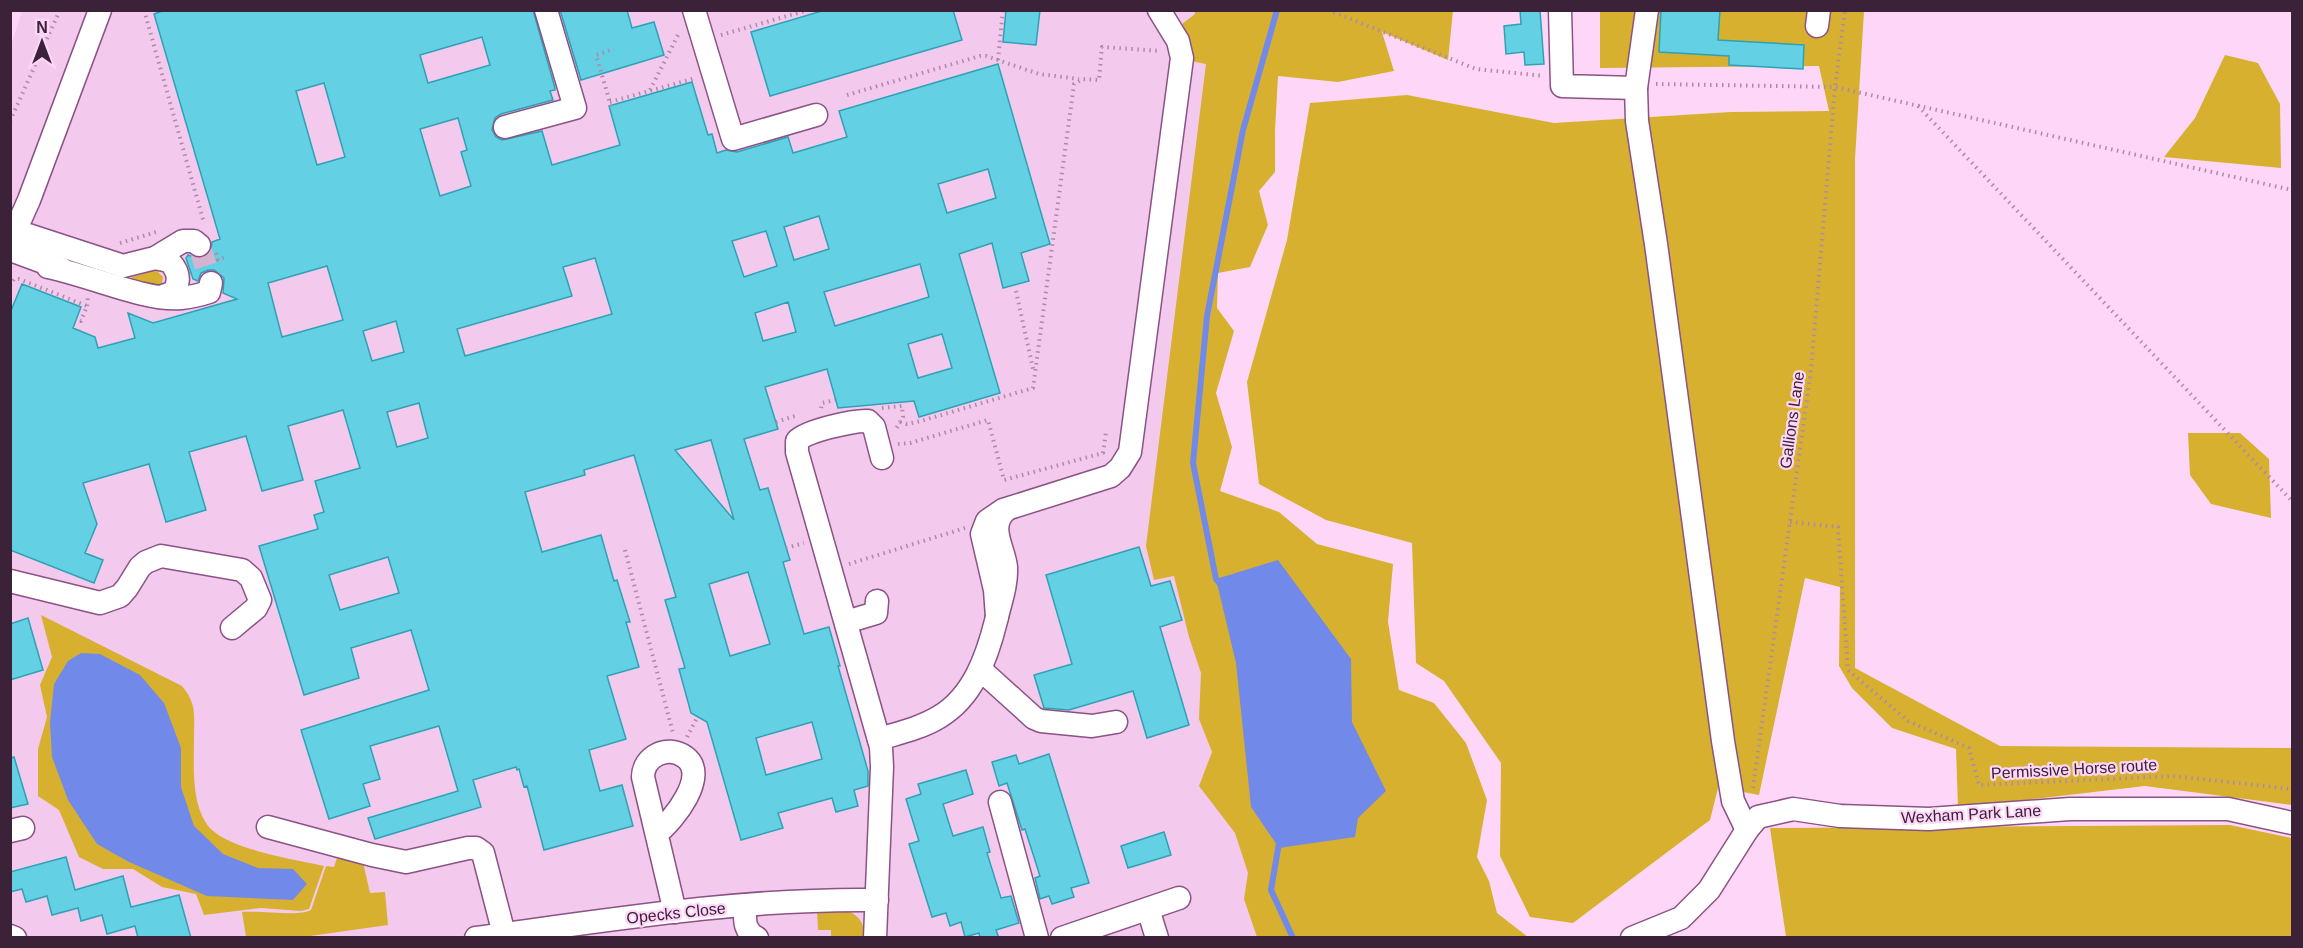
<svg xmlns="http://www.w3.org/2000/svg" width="2303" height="948" viewBox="0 0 2303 948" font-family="Helvetica,sans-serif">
<rect width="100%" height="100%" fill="#fed7f8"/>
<polygon fill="#f3c9ed" points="22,11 1198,11 1228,57 1169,527 1272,937 11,938 10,48"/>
<g fill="#d7b030">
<polygon points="1299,10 1453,11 1448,60 1382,32 1394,71 1338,82 1278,76 1275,131 1275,172 1259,191 1268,225 1250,267 1218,273 1217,308 1234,331 1216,393 1232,447 1220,491 1279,512 1317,544 1393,564 1388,622 1399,690 1434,703 1466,743 1487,800 1477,857 1489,881 1497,913 1528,937 1257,937 1244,899 1248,873 1235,833 1199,786 1212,752 1199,719 1201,673 1189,637 1174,576 1154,580 1146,546 1206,64 1191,61 1192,50 1182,24 1195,14 1194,11"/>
<polygon points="1600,11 1864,11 1855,159 1855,668 2000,746 2292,748 2292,805 2145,786 1958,808 1956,749 1892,728 1852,688 1839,666 1840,587 1805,578 1759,795 1738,791 1730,740 1710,820 1573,923 1530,917 1500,856 1501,763 1444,681 1416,663 1412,543 1326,520 1259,484 1247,382 1287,240 1310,103 1407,95 1554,123 1731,112 1829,111 1819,66 1600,68"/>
<polygon points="2225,55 2258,63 2280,104 2281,168 2164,157 2195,118"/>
<polygon points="156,270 163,277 162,283 157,286 129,280 132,277"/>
<polygon points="2188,433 2240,433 2269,459 2271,518 2211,504 2190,475"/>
<path d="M41,615L182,686C197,704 194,715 194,738C194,764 191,800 206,823C222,849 294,859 324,866L309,909L301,911L261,908L204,915L196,894L162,887L133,869H103L79,857L59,810L38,796V749L47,717L40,685L52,657Z"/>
<polygon points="2230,825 2292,838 2292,937 1786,937 1770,828"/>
<path d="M338,855L363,862L370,893L385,892L388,925L303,937H246L242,912C259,910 299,917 311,910L326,866L334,867Z"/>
<path d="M841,910C857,912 864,921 865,937H831V930H818L817,911Z"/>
</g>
<g fill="#718ae9">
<polygon points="1278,560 1351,659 1352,722 1386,791 1358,818 1355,837 1279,848 1251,807 1236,663 1216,579"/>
<polygon points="81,653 100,654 140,675 164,703 181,748 181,787 194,826 223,854 258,868 293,869 307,884 293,900 207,896 129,862 97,844 68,800 52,757 50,722 54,684 68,661"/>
</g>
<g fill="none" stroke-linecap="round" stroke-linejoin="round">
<g stroke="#718ae9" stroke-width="6">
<polyline points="1221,585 1216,579 1193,463 1207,316 1243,130 1277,10"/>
<polyline points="1279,843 1271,890 1293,938"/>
</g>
</g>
<g fill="#64d0e4" stroke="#2ea2b5" stroke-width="1.5" fill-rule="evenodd">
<path d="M165,10H533L555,88V90L550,91L553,100L501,114L495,118L492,130L496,137L502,140L542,131L552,165L620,145L609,106L692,82L708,135L712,134L717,153L726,150L737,152L788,137L793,153L847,137L839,111L998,64L1050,244L1021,253L1029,281L1003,288L992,243L959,254L1000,393L919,417L914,401L838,408L827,369L765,387L778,429L744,439L760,490L768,488L790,560L783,562L804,634L829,627L840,666H838L868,771V786L854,790L858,806L836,812L832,798L778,813L783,828L741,840L707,722L691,713L679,669L685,668L665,600L676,597L634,455L584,470L585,475L525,492L542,552L601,535L614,581L617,580L630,622H626L639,667L607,676L626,739L589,750L600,791L622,785L633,826L544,850L527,786L524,787L519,769L517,770L516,767L473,780L481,807L375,839L368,818L458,791L439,726L370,746L380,779L363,784L370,806L329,819L301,730L429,690L411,630L351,648L359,678L304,695L259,546L318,529L314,515L324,512L315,481L360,468L343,410L288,426L303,480L262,491L246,436L189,452L206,510L166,522L149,464L83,483L97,524L85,553L103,560L94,583L10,550V313L22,284L81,307L73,328L95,337L98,348L135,338L128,313L153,323L237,299L223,293L224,278L214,270H208L201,273L198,281L193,279L186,258L188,255L196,258L204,257L210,253L212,242L220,239L154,14ZM482,37L490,65L428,83L420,55ZM324,83L345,157L317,165L296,91ZM458,118L467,150L461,152L471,186L440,196L420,129ZM988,169L996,198L947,213L938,184ZM819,216L829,249L794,260L784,227ZM766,231L777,266L744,277L732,241ZM595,258L612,314L465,356L457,329L572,296L563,267ZM920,264L929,297L835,326L824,292ZM327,266L343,320L282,337L268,283ZM788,302L796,332L763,341L755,313ZM396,321L404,352L372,361L363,331ZM942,334L952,368L918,378L908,344ZM419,403L428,438L397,447L387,412ZM711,440L734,520L675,450ZM388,557L399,593L340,610L329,575ZM748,572L770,644L730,656L709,584ZM812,722L822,759L766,775L756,738Z"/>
<polygon points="560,10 627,10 632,28 654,22 664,55 581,80"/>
<polygon points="825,10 953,10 962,40 770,96 751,32"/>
<polygon points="1006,10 1040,10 1036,45 1003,42"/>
<polygon points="1520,10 1540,10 1544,64 1525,65 1524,52 1506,54 1504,26 1521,24"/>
<polygon points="1661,10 1720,10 1718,40 1804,45 1803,69 1729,65 1729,56 1659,52"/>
<polygon points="1139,547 1151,586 1170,581 1182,620 1160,627 1189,725 1147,738 1133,691 1069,710 1044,708 1034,675 1072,664 1046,575"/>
<polygon points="28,618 43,670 10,680 10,624"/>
<polygon points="1049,754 1089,883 1071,888 1074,897 1052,904 1049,896 1040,899 1035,878 1040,876 1025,829 1022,830 1007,783 999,786 992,762 1016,755 1019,764"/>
<polygon points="14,757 28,804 10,808 10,758"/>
<polygon points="966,770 973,794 943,804 953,836 983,827 990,852 987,853 1001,898 1011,896 1019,923 996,930 999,938 980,938 979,933 965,937 961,922 950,926 946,913 932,917 909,844 919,841 906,799 921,794 918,784"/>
<polygon points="1164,832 1171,855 1128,868 1121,846"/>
<polygon points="66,857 75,890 123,876 131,907 179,895 191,938 138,938 135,926 107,934 102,915 81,921 78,908 52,915 47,896 26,902 22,889 10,892 10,872"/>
</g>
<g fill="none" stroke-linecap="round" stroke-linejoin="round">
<polyline stroke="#d7b3d2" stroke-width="22" stroke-dasharray="22 11" stroke-linecap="butt" points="199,245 211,283"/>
<g stroke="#8b5285" stroke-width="25">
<g id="minor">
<polyline points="694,10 733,139 816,115"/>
<polyline points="1560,10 1562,86 1636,88"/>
<polyline points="1647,10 1636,88 1637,121 1656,244 1723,741 1733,801 1747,830"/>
<polyline points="1817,26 1819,10"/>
<polyline points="505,127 575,108 546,10"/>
<polyline points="10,233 28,235 123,266 155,258 183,241 194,241 199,245"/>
<path d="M155,258L169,261C179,271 180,281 174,292L160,297"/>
<path d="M48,267C85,274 148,302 181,298C190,297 200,295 209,292L211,283"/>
<polyline points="62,269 16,252 12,243 12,238 29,200 100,10"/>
<polyline points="10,581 100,603 120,596 127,588 140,567 146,562 161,556 242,570 251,578 260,600 256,608 232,628"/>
<polyline points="997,617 995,590 982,534 987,521 1003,510 1111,476 1120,468 1130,452 1182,58 1178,41 1159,10"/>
<polyline points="846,622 876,613 877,601"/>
<polyline points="981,670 1034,718 1041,721 1092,726 1116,722"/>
<path d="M879,739C899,733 921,728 939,717C973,697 987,657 996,621C1000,603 1007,585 1006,567C1004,548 988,527 1005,511"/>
<polyline points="1000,802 1037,938"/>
<polyline points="268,827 372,855 406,862 468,848 476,848 483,853 504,934"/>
<polyline points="10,831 23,828"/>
<path d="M657,833C673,821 710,775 685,757C667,744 643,757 643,777L675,912"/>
<path d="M745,906C745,919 743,931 757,938"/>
<polyline points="1148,909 1157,938"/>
<polyline points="10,936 15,938"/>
<path d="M476,938C608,920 743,898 877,900"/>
<path d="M875,938L882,767L881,747L797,452V441C805,431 855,420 868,421L874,427L882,458"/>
<polyline points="1062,938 1179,898"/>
<polyline points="1632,938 1681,918 1709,890 1747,830 1758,817 1793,809 1840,816 1929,819 2070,809 2228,809 2292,823"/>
</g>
</g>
<g stroke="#ad8ba8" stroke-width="4" stroke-dasharray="1.5 4.5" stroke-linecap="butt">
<polyline points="144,10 204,223"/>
<polyline points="1328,10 1476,69 1544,76"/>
<polyline points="721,35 808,10"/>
<polyline points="998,60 1003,10"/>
<polyline points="1656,84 1835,87 2292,190"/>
<polyline points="650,90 679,33"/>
<polyline points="847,95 980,56 986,56 1039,74 1079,79"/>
<polyline points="610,102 696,78"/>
<polyline points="611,106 596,55 614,49"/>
<polyline points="1918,106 2292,501"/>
<polyline points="10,121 60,10"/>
<polyline points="120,243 156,232"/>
<polyline points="216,253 218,260 225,257"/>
<polyline points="10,286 14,279 19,279 87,306 81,321 77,320"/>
<polyline points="1016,291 1034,373"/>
<polyline points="87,306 88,296"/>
<polyline points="821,408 822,403 835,400"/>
<polyline points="882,408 902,406 903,417 896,429"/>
<polyline points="776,422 795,416"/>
<polyline points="900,422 907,424 921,421 1033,388 1074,84 1083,79 1099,80 1102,47 1161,51"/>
<polyline points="898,444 910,443 988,420 1004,480 1103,453 1106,432"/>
<polyline points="1790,522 1838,527 1848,670 1908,721 1969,748 1979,785 2173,776 2292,789"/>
<polyline points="786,548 804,543"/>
<polyline points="625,550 673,733"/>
<polyline points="849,564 965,528"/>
<polyline points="687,737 698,716"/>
<polyline points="1753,788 1811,370 1835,87 1845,10"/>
</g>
<use href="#minor" stroke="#fff" stroke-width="22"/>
</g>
<g text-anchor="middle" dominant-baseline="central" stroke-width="4.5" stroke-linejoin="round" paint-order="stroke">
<g font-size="16" fill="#3b2238" stroke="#fed7f8">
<text transform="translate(1792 420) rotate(-82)">Gallions Lane</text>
<text transform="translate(2074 769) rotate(-3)">Permissive Horse route</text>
<text transform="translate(1971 814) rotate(-3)">Wexham Park Lane</text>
<text transform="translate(676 913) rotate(-6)">Opecks Close</text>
</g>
</g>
<rect width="2303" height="948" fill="none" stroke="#3b2238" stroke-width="24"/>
<g transform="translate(42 42)" stroke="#fed7f8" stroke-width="4.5" paint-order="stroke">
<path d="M0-4.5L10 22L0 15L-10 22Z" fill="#3b2238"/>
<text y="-9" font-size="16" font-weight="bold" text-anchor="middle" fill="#3b2238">N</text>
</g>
</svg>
